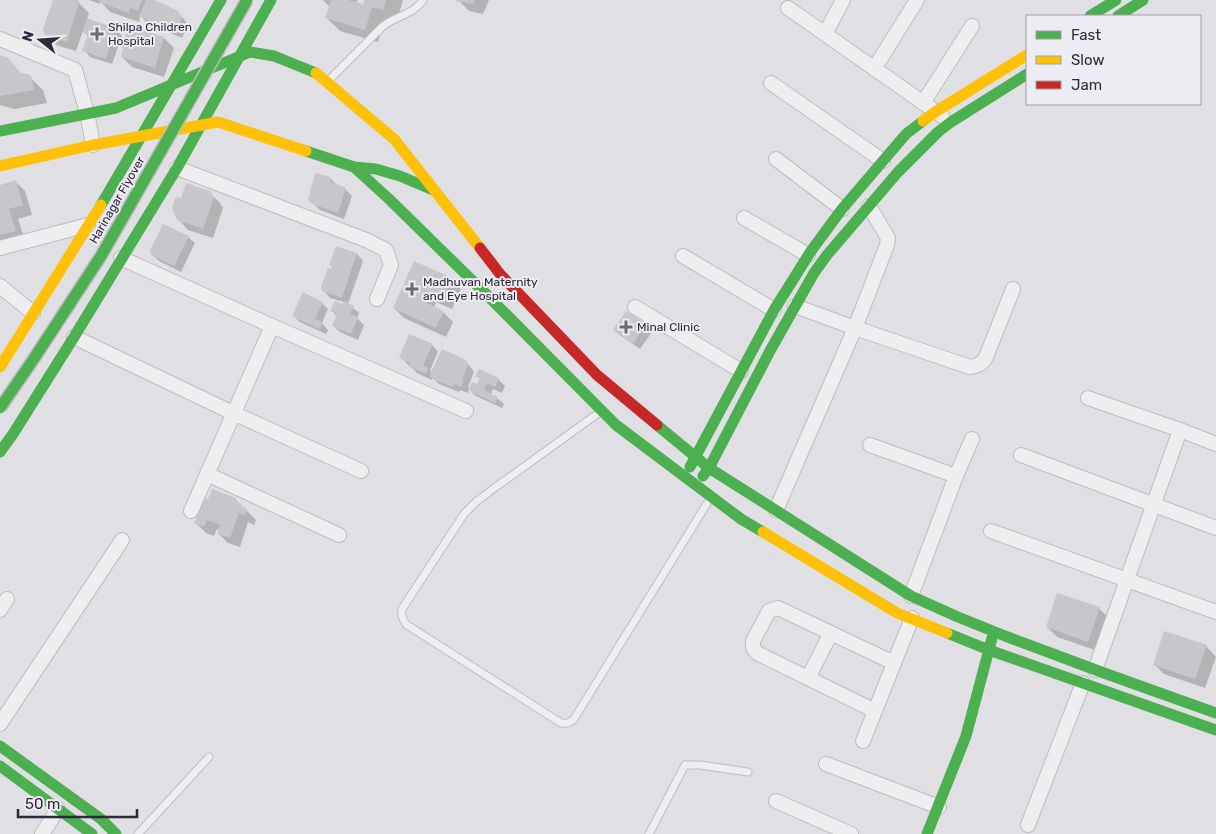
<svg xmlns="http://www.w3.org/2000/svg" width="1216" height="834" viewBox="0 0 1216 834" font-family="Rubik,sans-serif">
<rect width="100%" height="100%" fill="#e0dfe3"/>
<g fill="#0003">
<polygon points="54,0 76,0 89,13 87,19 116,29 122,36 112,64 90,57 84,50 89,37 83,31 76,51 56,45 46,34"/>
<polygon points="89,0 146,0 145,4 148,0 152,0 177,12 184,19 188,25 182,38 147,23 142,17 140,17 139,22 110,12 101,2 100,4"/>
<polygon points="323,0 357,0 356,4 364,6 365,0 403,0 396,23 385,19 378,42 340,31 327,18 330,7"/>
<polygon points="458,0 489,0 483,14 469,11"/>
<polygon points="164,38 174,48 164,77 132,67 122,57"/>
<polygon points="0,56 23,75 30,77 43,90 47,103 14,109 0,105"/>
<polygon points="330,178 337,185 345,189 352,196 344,219 320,210 313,203"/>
<polygon points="15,181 25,191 32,215 18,219 25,240 0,244 0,186"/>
<polygon points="209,192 220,203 223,208 213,238 188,230 178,219 182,199"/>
<polygon points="188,237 195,243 181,272 159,261 153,255"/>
<polygon points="336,247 357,254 363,261 348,304 359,313 357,318 364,325 358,340 340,332 334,326 337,317 332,311 343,306 344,302 330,298 324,291 332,271"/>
<polygon points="451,279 461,289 452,309 436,302 434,308 443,312 453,322 446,337 404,318 394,308"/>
<polygon points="322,303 328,309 322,323 328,330 326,334 300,322 294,316"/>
<polygon points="626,312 645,325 652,332 640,349 621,336 614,330"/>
<polygon points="432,345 438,351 430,371 432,373 466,361 474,372 468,387 470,389 478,386 481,380 477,376 479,371 499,380 505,386 502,393 493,389 491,394 497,398 504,404 502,408 476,396 469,389 468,393 460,390 459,392 439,384 433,378 432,380 417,373 411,367 411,366 407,364 401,357"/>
<polygon points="235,499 256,520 254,525 248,522 240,547 228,543 218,533 220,530 217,529 214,536 206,533 196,523 198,518 195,516 199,514 209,501"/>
<polygon points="1099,609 1109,618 1098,651 1057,637 1047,627"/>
<polygon points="1206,646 1216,657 1205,688 1164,674 1154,664"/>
</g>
<g fill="#c8c6cb">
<polygon points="53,0 78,0 79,2 67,42 45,35 43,29"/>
<polygon points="99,0 142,0 138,11 130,8 129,13 99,2"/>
<polygon points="146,0 155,0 178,11 182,18 176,33 139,16"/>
<polygon points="331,0 348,0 363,4 364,0 386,0 383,10 372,7 365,30 325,18"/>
<polygon points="456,0 475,0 473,4 456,1"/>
<polygon points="87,18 116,28 106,59 82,51 88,34 82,32"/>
<polygon points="135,28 164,37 155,68 121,57 123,50 122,46 127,32 133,34"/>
<polygon points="0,55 8,58 21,73 31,75 34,90 0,96"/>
<polygon points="315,173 331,177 330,182 342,186 346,188 338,213 312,204 308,200"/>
<polygon points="16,180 23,205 9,209 16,231 0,235 0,185"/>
<polygon points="186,183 210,191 214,197 203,229 177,220 172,208 176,196 181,198"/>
<polygon points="163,224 189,236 174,266 151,255 150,250"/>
<polygon points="336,246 357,253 342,298 322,291 321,287 328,268 331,269 332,266 329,265"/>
<polygon points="414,261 452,278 442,300 426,293 423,301 444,311 436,328 393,308"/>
<polygon points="303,292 323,302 315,319 323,322 319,329 292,316"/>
<polygon points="335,301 342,304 344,301 354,306 350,314 358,317 351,334 332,326 337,314 330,311"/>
<polygon points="626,311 646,324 633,344 613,330"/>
<polygon points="409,334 433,344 423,365 428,368 426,374 409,367 411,363 399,358"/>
<polygon points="442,349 466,360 468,364 462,380 464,381 461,387 454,384 452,387 431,378 430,374"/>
<polygon points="479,369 499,378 495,387 487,383 484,390 498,397 495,403 468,390 472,382 477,384 480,378 475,377"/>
<polygon points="212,489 236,498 235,501 242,504 241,506 247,509 245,515 239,513 230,538 217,534 220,525 207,520 204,527 194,523 197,517 194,516 196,512 198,513 200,509 197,508 201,497 208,499"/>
<polygon points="1057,593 1100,607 1088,642 1046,627"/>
<polygon points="1164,631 1207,645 1195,679 1153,665"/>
</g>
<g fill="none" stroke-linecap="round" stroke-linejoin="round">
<g stroke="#bdbcc0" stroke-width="9">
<g id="lane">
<path d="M327,82L383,26C397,15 413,15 423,0"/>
<path d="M600,412L493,489L477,501L464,514L402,609C401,615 402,619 407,625L561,723C567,724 570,723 574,719L711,497"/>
<polyline points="138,834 209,757"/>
<polyline points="649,834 685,765 700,765 748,772"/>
</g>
</g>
<g stroke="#bdbcc0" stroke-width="16">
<g id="street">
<polyline points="788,8 942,116"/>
<polyline points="825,34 843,0"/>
<polyline points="0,39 75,70 87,113 93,145"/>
<polyline points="874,69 917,0"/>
<polyline points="771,83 883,161"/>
<polyline points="923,103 972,26"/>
<polyline points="776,159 842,209"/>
<polyline points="177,168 366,240 386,250 391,265 377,299"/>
<polyline points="744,218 808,255"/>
<polyline points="0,248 88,225"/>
<polyline points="683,256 774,310"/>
<polyline points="121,258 272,326 466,411"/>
<polyline points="0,286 33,313"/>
<path d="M795,306L855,328L970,367C978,366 982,364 986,357L1013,289"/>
<polyline points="635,307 741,371"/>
<polyline points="74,337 233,413 361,471"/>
<polyline points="1088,398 1180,430 1095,670"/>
<polyline points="1180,430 1216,444"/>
<polyline points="870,445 956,476"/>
<polyline points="1021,455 1216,528"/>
<polyline points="207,474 339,535"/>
<polyline points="776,510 855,328 887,245 888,238 869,206"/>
<polyline points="191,511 272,326"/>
<polyline points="991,531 1216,612"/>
<polyline points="911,596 956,476 972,439"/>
<polyline points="0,610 7,599"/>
<polyline points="808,678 831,633"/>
<polyline points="875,711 757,653 753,648 753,641 769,611 778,608 894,663"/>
<polyline points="0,724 122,540"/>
<polyline points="863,741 912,618"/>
<polyline points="826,764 939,807"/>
<polyline points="776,801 851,834"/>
<polyline points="1028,825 1083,683"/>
<polyline points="42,834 58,809"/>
</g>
</g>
<use href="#lane" stroke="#eeeef0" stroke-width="7"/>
<use href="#street" stroke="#eeeef0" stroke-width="14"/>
<g stroke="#4caf50" stroke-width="11">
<polyline points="1090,16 1116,0"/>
<polyline points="1118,16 1143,0"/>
<polyline points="0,131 116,108 250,52 274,56 316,73"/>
<polyline points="306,151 354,167 376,169 400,176 433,190"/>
<polyline points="354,167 389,199 486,294 616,425 741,519 763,532"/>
<polyline points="101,205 221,0"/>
<polyline points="657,425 709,468 911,596 958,617 1005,636 1104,673 1216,713"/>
<polyline points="0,452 13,434 74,337 177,168 271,0"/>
<polyline points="690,467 774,310 811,251 842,209 906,134 923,121"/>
<polyline points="703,476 709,468 771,349 814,273 827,255 898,172 938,132 951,122 1027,74"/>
<polyline points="947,633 989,650 1216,730"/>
<polyline points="0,746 101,819 116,834"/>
<polyline points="0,766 92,834"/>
<polyline points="927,834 966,736 992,638"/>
</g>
<g stroke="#ffc107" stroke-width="11">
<polyline points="316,73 394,139 480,248"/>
<polyline points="923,121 935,112 1027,55"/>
<polyline points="0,166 93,145 218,122 306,151"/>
<polyline points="0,367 101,205"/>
<polyline points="763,532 897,613 947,633"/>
</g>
<polyline stroke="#c62828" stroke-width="11" points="480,248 500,274 597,375 657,425"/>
<g stroke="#bdbbc0" stroke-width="14" stroke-linecap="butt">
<polyline id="fast-bridge" points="0,408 33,360 101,256 247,0"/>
</g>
<use href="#fast-bridge" stroke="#4caf50" stroke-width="11"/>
</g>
<g fill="#6c6875" stroke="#eeecf3" stroke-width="2">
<path d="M94.5 26.5h5v5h5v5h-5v5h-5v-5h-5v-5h5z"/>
<path d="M409.5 281.5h5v5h5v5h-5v5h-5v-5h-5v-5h5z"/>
<path d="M623.5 319.5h5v5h5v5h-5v5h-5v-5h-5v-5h5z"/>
</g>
<g text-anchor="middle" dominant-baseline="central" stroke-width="4" stroke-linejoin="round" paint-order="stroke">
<g font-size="12" fill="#2e283a" stroke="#eeecf3" text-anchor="start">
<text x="108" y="27">Shilpa Children<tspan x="108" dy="14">Hospital</tspan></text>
<text x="423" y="282">Madhuvan Maternity<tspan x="423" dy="14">and Eye Hospital</tspan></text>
<text x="637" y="327">Minal Clinic</text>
</g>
<g font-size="12" fill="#2e283a" stroke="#eeecf3">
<text transform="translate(117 200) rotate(-60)">Harinagar Flyover</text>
</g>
</g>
<rect x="1026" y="15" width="175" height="90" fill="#eeecf3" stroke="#a19ea9"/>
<rect x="1036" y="31" width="25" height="8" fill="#4caf50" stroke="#a19ea9"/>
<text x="1071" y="40" font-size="15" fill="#2e283a">Fast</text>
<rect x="1036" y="56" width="25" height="8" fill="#ffc107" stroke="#a19ea9"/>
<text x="1071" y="65" font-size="15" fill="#2e283a">Slow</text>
<rect x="1036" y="81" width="25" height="8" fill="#c62828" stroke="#a19ea9"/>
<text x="1071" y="90" font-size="15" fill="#2e283a">Jam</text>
<g transform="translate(40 40) rotate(287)" stroke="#eeecf3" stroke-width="4" paint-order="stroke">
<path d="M0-4L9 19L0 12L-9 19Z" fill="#2e283a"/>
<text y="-8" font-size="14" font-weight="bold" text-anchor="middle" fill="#2e283a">N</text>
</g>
<path d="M18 809v8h119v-8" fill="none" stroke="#2e283a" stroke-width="2.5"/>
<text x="25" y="809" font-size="15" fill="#2e283a" stroke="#eeecf3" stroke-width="4" paint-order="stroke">50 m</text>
</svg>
